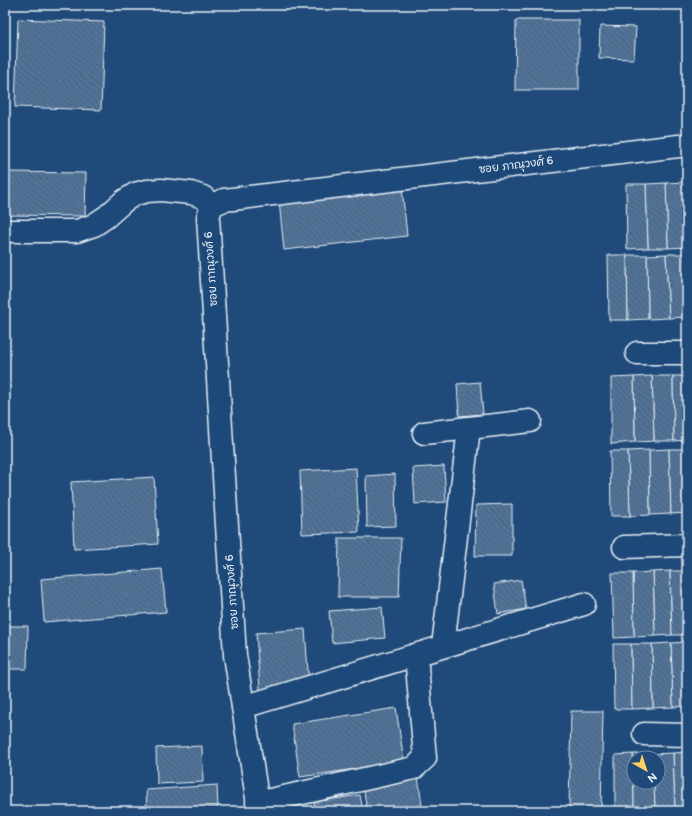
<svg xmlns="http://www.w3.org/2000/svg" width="692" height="816" viewBox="0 0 692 816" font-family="'Balsamiq Sans','Playpen Sans Thai',sans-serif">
<defs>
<pattern id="building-back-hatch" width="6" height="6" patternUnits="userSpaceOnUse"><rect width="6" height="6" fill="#517399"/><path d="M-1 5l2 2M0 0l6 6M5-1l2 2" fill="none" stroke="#4c5e72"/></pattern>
</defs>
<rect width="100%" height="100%" fill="#1f4a7a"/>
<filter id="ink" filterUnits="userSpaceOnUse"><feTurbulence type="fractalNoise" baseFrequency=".025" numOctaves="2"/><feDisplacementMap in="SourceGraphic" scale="8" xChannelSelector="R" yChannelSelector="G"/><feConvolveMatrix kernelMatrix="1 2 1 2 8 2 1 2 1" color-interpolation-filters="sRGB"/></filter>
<g filter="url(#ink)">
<g fill="url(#building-back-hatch)" stroke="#e8f1f8">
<polygon points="18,19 104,22 101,110 15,107"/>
<polygon points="516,20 579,20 579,90 515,90"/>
<polygon points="600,26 636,27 634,59 599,58"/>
<polygon points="5,172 86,173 85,216 5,215"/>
<polygon points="684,182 686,247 668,248 666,183"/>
<polygon points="684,182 687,182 687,247 686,247"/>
<polygon points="666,183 668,248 648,248 646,184"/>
<polygon points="626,184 646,184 648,248 627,249"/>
<polygon points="402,188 407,236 284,250 279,201"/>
<polygon points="666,254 669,318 648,319 647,255"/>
<polygon points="666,254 685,254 686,317 669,318"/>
<polygon points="685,254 687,254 687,317 686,317"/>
<polygon points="608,255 627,255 628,320 609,320"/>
<polygon points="627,255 647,255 648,319 628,320"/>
<polygon points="652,376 673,376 674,441 654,441"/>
<polygon points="652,376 654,441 635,442 634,377"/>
<polygon points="673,376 687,376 687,440 674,441"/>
<polygon points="634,377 635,442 611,444 611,378"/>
<polygon points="480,382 483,414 459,416 457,384"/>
<polygon points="669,449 671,514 650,515 649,450"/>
<polygon points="669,449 686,449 687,513 671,514"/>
<polygon points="649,450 650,515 630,516 628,451"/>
<polygon points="610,451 628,451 630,516 611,516"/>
<polygon points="444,466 446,502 415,504 413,468"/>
<polygon points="356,468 359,532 302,534 300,471"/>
<polygon points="395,474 396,526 367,527 366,476"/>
<polygon points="154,477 158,544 74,549 71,482"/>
<polygon points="512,504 512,556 475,556 476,505"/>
<polygon points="339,538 401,538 399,597 338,597"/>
<polygon points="162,569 166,612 44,622 41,579"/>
<polygon points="670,571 672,635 655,636 653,572"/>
<polygon points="670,571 687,571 687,635 672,635"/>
<polygon points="653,572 655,636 634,637 633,573"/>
<polygon points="612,573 633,573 634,637 614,638"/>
<polygon points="521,580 526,609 498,614 494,584"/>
<polygon points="382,607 385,638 332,643 329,611"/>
<polygon points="5,626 28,626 27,669 5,669"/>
<polygon points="305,629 309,685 260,690 256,633"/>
<polygon points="687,642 687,706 673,707 671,643"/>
<polygon points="671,643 673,707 653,708 652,644"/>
<polygon points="613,644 631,644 632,709 614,709"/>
<polygon points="631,644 652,644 653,708 632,709"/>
<polygon points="396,708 404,762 300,777 292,724"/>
<polygon points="571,711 603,711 601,811 569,811"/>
<polygon points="202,746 203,782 157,784 156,748"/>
<polygon points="687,752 687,811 675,811 673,753"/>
<polygon points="673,753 675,811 655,811 654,782 658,782 658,758 653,758 653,754"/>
<polygon points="633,754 653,754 653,758 634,758 634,782 654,782 655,811 634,811"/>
<polygon points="633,754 634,811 615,811 615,755"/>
<polygon points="418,777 422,805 380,811 367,811 363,785"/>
<polygon points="217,785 218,808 169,811 147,811 146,790"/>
<polygon points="360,795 363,811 315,811 314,802"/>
</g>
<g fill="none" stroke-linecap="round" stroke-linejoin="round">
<g stroke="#e8f1f8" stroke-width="25">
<g id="street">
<polyline points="5,231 77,231 94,225 106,217 124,201 135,194 147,191 161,190 191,193 203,197 212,205"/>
<polyline points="637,353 687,353"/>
<polyline points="424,433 469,428"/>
<polyline points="624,547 687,545"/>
<polyline points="443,646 469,428 530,421"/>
<polyline points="243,707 584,604"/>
<polyline points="644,734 687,735"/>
<polyline points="257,803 414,768 425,758 416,655"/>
<polyline points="259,811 235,655 208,217 212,205 224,200 687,145"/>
</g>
</g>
<use href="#street" stroke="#1f4a7a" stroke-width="22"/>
</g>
</g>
<g text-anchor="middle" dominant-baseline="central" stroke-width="3" stroke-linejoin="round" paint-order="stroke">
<g font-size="11" fill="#e8f1f8" stroke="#1f4a7a">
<text transform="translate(516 165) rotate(-7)">ซอย ภาณุวงศ์ 6</text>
<text transform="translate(211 269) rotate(-94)">ซอย ภาณุวงศ์ 6</text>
<text transform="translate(232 592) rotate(-94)">ซอย ภาณุวงศ์ 6</text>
</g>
</g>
<rect width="692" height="816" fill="none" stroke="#1f4a7a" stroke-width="20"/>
<rect x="10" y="10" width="672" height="796" fill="none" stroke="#e8f1f8" stroke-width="1.5" filter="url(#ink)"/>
<g transform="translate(646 770) rotate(141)"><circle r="19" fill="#1f4a7a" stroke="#6f8dac"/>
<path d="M0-3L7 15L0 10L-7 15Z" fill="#ffd166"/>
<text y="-6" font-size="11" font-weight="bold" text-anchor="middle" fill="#e8f1f8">N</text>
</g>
</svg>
